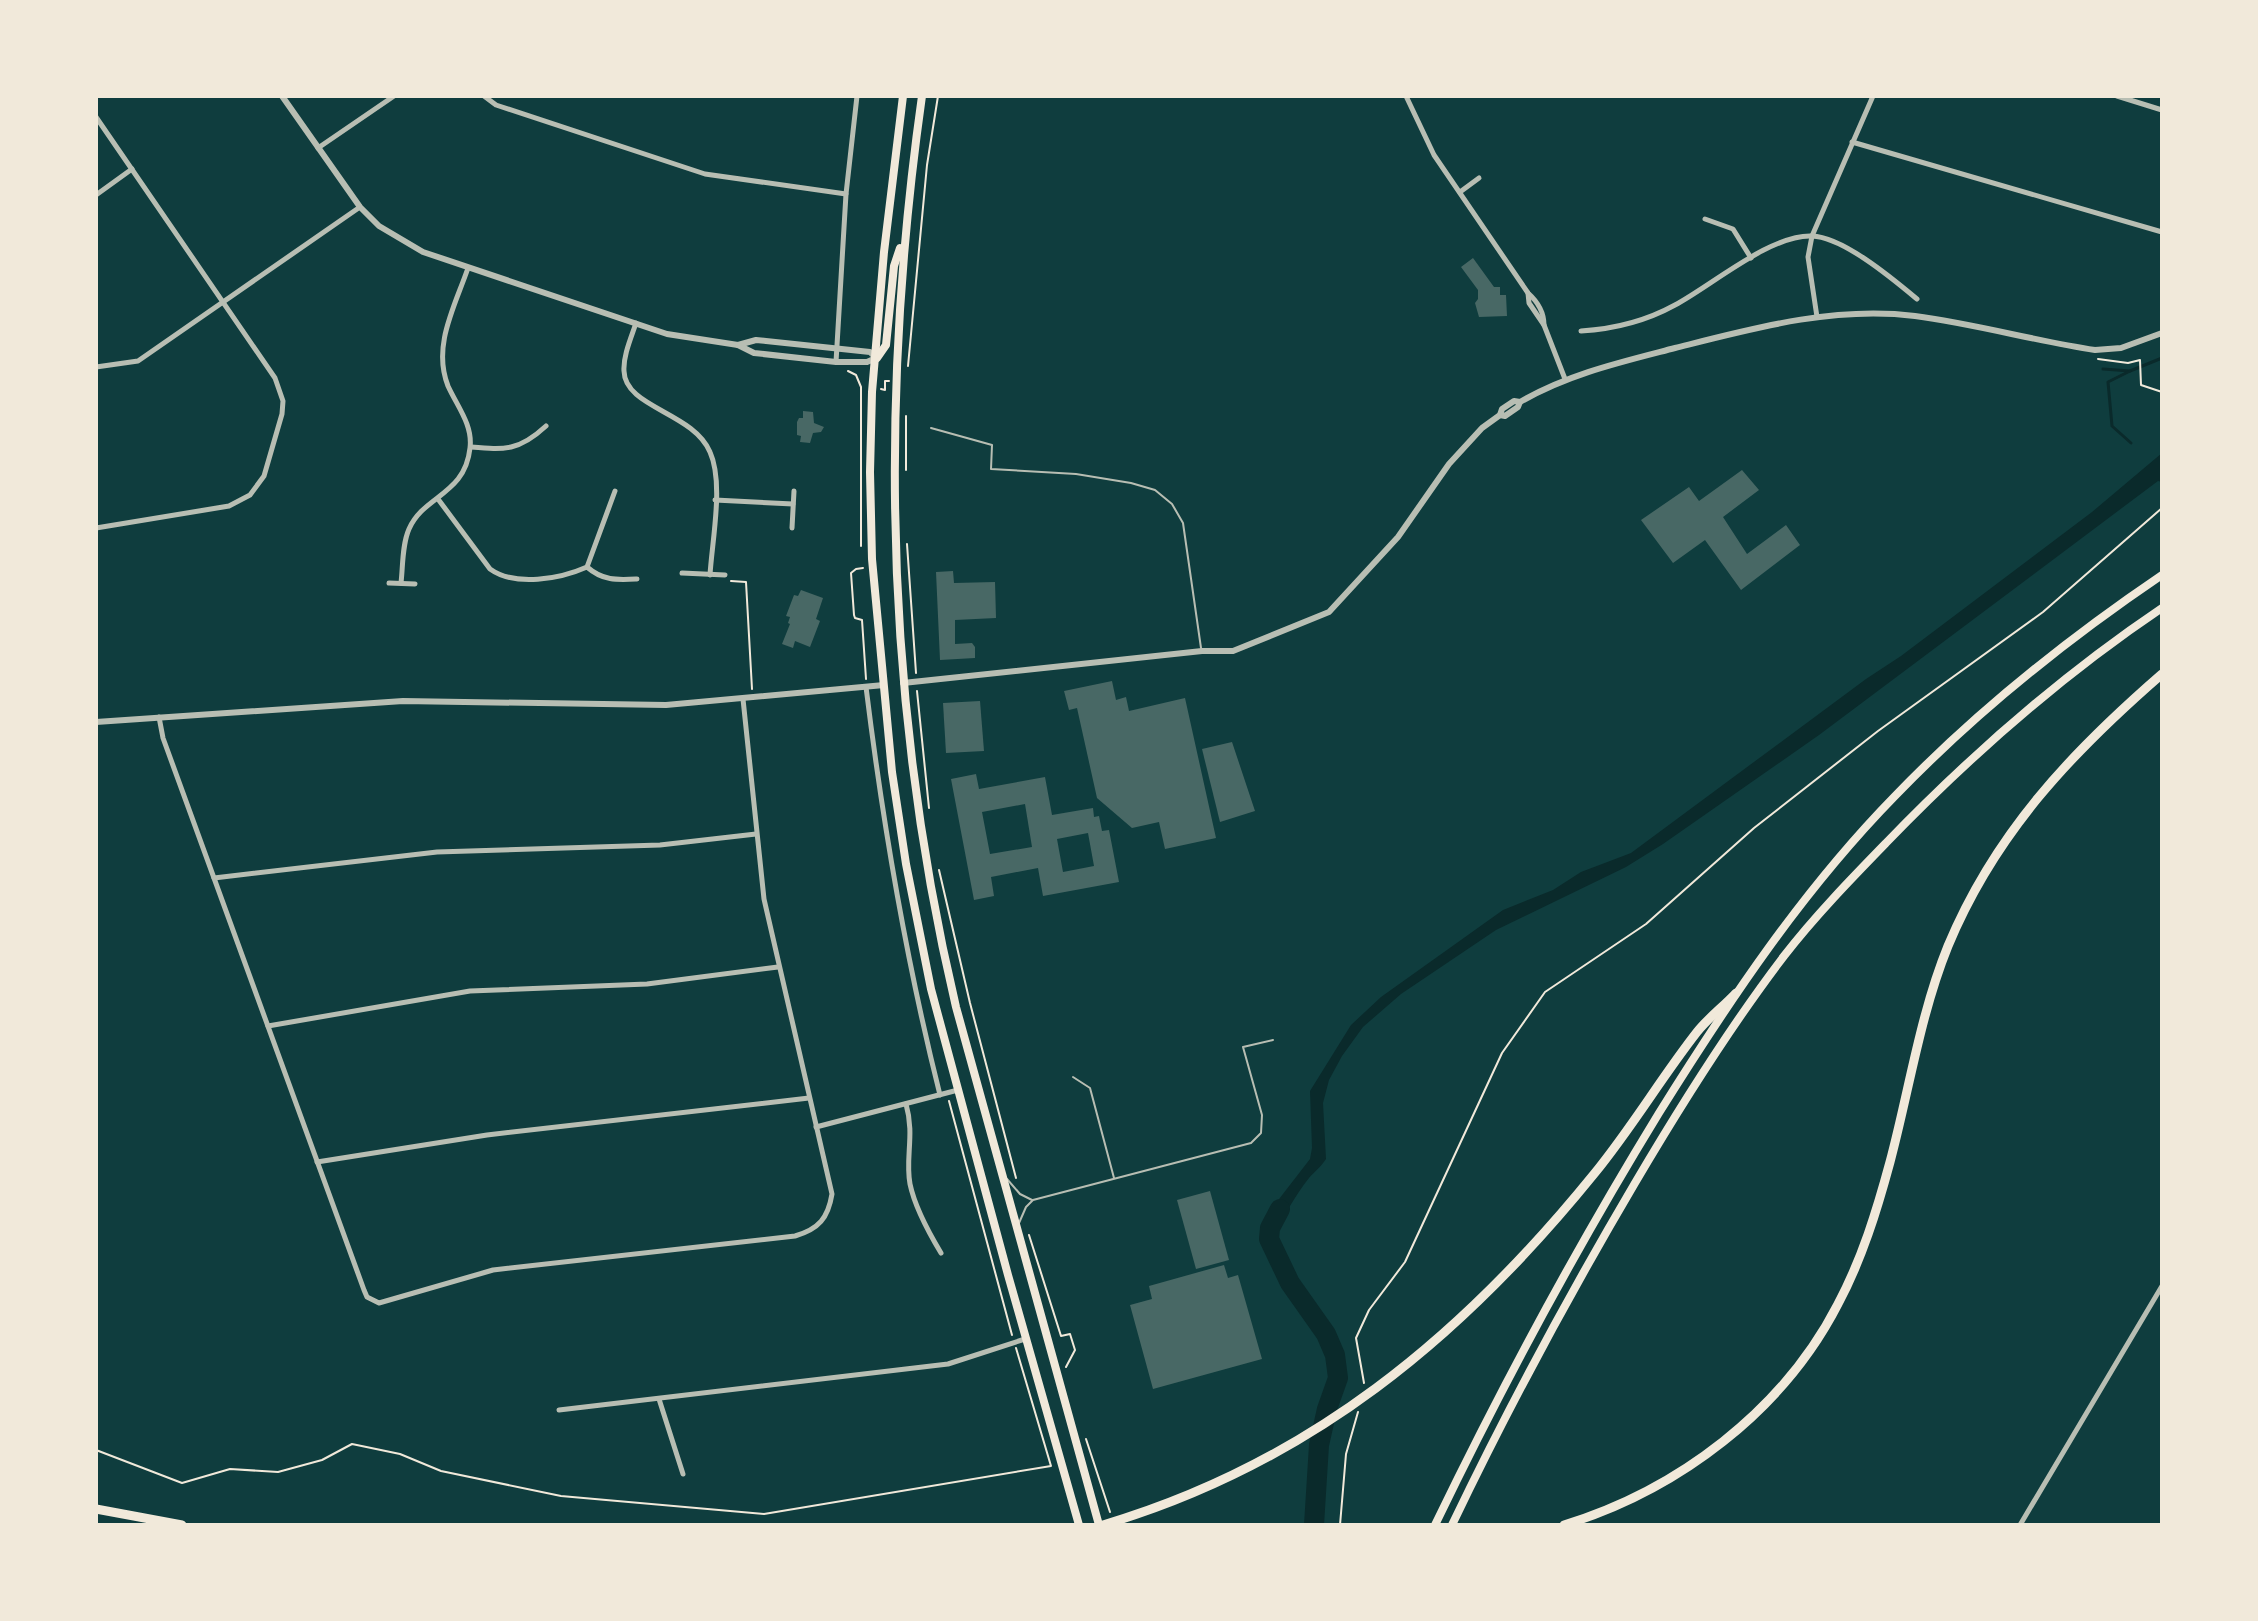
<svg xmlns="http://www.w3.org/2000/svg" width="2258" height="1621" viewBox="0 0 2258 1621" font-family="'Asap Condensed',sans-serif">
<rect width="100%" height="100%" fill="#0f3d3e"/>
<path fill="#0a2a2b" d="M2162,453V482L2158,481L1819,735L1663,844L1626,867L1496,930L1401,994L1363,1027L1342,1056L1329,1080L1323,1103L1326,1159C1321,1167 1314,1172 1309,1178C1292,1198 1283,1226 1261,1238L1269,1212L1310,1159L1312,1148L1310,1091L1351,1025L1381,997L1503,910L1553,890L1581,872L1631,853L1866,679L1901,656L2092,512Z"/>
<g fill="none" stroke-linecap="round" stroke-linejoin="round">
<g stroke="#0a2a2b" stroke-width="3">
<polyline points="2103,369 2130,371 2162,358"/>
<polyline points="2130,371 2108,382 2112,426 2131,443"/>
</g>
<polyline stroke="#0a2a2b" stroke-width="20" points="1280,1209 1270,1228 1269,1239 1290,1283 1326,1334 1335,1355 1338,1378 1327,1409 1319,1445 1314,1525"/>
</g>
<g fill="#486865" fill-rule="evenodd">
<polygon points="1473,258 1494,287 1500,287 1500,295 1506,295 1507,316 1479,317 1475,303 1478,299 1478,290 1461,267"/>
<polygon points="803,411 813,412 814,423 824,427 821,432 813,433 810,443 800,442 801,436 797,435 797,422 799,418 803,418"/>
<polygon points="1742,470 1759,490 1723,517 1747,554 1786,525 1800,545 1741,590 1705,540 1673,563 1641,520 1689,487 1699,501"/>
<polygon points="953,571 954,583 995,582 996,618 955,620 955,644 972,643 975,647 975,658 940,660 936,572"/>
<polygon points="801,590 823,598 816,619 820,621 810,647 795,641 793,648 782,644 790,624 788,623 790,617 786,616 794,595 798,596"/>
<polygon points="1112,681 1116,700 1126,697 1129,711 1185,698 1216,838 1165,849 1159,822 1132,828 1097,798 1077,708 1069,710 1064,691"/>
<polygon points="980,701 984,751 946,753 943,703"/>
<polygon points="1232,742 1255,811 1220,822 1202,749"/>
<path d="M976,774L979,789L1045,777L1052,815L1093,808L1094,817L1099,816L1102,831L1109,830L1119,882L1043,896L1038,868L991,877L994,896L974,900L951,779ZM1025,804L1032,847L990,854L982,812ZM1088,833L1094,866L1063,872L1057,839Z"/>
<polygon points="1210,1191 1229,1260 1196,1269 1177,1200"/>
<polygon points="1224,1265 1228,1278 1238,1275 1262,1359 1153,1389 1130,1305 1152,1299 1149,1286"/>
</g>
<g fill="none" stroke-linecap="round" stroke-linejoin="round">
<g stroke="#f1e9da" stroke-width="2">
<polyline points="2098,359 2128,363 2140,360 2141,385 2162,392"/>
<polyline points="908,366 927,165 938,96"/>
<polyline points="848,371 856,375 861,387 861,546"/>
<polyline points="881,389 885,390 885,381 889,381"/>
<polyline points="906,470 906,416"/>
<polyline points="907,544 916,673"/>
<polyline points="863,568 856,569 851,573 854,615 855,618 862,620 866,679"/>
<polyline points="731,581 746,582 752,689"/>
<polyline points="917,691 929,808"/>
<polyline points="939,870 970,1003 1016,1178"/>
<polyline points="949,1101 1012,1335"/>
<polyline points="1029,1235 1061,1336 1070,1334 1075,1350 1066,1367"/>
<polyline points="1364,1383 1356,1338 1369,1310 1405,1262 1502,1053 1545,992 1646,924 1754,828 1878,731 2043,612 2162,508"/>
<polyline points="1086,1439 1110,1512"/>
<polyline points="96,1450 182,1483 230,1469 278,1472 322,1460 352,1444 400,1454 441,1471 561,1496 764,1514 1051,1466 1016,1348"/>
<polyline points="1340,1525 1346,1454 1358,1412"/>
</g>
<g stroke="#b8beb3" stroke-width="2">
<polyline points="931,428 992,445 991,469 1076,474 1131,483 1155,490 1172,504 1183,523 1201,648"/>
<polyline points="1073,1077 1090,1088 1114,1178"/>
<polyline points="1007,1179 1020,1194 1032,1200"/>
<polyline points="1019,1223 1026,1207 1033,1200 1251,1143 1261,1133 1262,1115 1243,1047 1273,1040"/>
</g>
<g stroke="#b8beb3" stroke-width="5">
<polyline points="484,96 496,105 705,174 846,194"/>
<path d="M1406,96L1434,155L1528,293C1538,302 1544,312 1544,325"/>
<polyline points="2117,96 2162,110"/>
<polyline points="96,117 275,378 283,401 282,414 264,476 250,495 229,506 96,528"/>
<polyline points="1852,142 2162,232"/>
<polyline points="318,148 394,96"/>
<polyline points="1460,192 1479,178"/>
<polyline points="96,195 132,169"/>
<polyline points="1705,219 1733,229 1751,258"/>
<polyline points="1528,293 1529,303 1544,325 1565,379"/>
<polyline points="1817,317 1808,257 1812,236 1873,96"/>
<path d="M636,323C631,338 623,356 624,371C625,408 693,412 710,452C724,483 712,541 710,575"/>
<path d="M1581,331C1614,329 1646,321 1675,305C1711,286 1771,234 1812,236C1843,237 1893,279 1917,299"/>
<polyline points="836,362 846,194 857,96"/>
<polyline points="96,367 138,361 360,207"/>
<path d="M471,447C505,450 519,451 546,426"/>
<path d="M438,499L490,569C515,587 560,579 587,567C603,581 617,580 637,579"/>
<polyline points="715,500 793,504"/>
<polyline points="792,528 794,491"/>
<polyline points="587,567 615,491"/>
<polyline points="682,573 725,575"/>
<polyline points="389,583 415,584"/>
<path d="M401,583C403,566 402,545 409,529C424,495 465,495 470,448C473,425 457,406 448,386C432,346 455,306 468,268"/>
<path d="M866,687C883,825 906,960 940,1095"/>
<path d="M159,717L163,738L364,1290L367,1297L379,1303L493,1270L795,1236C819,1229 828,1218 832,1194L764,899L743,699"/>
<polyline points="214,878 437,852 660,845 756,834"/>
<polyline points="268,1026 470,991 647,984 778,967"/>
<path d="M906,1104C915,1135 905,1158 910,1184C915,1208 929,1233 941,1253"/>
<polyline points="816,1127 958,1090"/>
<polyline points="317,1162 487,1135 809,1098"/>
<polyline points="659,1399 683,1474"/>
<polyline points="559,1410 948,1364 1025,1339"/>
<polyline points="2020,1525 2162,1286"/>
</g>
<g stroke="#b8beb3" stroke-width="6">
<polyline points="282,96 360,207 379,226 423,252 667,334 738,345 754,353 836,362 867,362 876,358"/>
<polyline points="738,345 756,340 766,341 870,352 876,358"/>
<path d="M1500,415L1505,416L1518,407L1520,402C1568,374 1621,362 1675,348C1754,328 1833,306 1915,316C1976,324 2035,341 2095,350L2121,348L2162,333"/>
<polyline points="903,683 1202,651 1233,651 1329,612 1398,537 1449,464 1482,428 1500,415 1502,409 1514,401 1520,402"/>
<polyline points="96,722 403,701 666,705 884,685"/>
</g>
<g stroke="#f1e9da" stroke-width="8">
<polyline points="903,96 884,252 872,392 870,472 872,559 892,772 906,864 931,989 1008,1275 1079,1525"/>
<path d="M922,96C879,400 885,707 956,1007L1099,1525"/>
<polyline points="877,358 886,345 894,266 900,248"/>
<path d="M1435,1525C1503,1384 1577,1247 1659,1113C1729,1001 1802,891 1895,796C1976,712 2066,640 2162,575"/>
<path d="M1452,1525C1508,1408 1569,1295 1635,1183C1681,1105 1729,1028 1784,956C1815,916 1851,879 1886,843C1970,756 2061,676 2162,608"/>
</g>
<g stroke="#f1e9da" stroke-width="9">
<polyline points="96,1509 182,1525"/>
<path d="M1103,1525C1309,1464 1461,1338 1594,1174C1631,1129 1661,1078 1697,1032C1708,1018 1724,1006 1736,993"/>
<path d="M1564,1525C1678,1490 1783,1411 1838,1304C1862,1259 1877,1210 1890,1162C1909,1091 1920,1015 1948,946C1995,833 2071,753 2162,674"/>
</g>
</g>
<rect width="2258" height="1621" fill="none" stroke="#f1e9da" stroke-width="196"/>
</svg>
